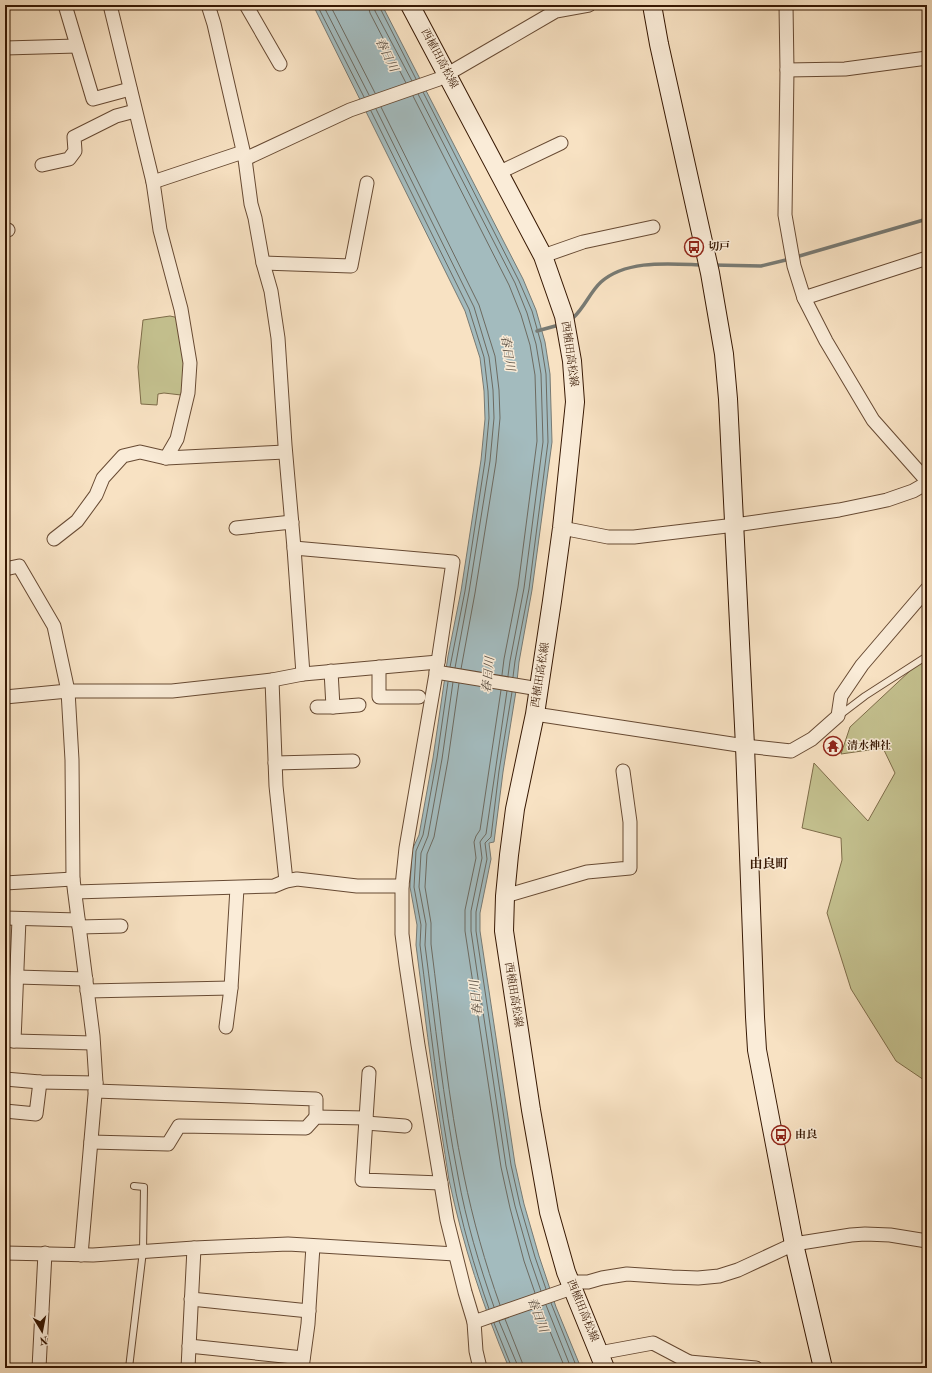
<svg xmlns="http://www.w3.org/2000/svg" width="932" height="1373" viewBox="0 0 932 1373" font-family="'Old Standard TT','Noto Serif JP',serif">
<rect width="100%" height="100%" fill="#f8e2c3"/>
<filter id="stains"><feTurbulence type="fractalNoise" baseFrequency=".005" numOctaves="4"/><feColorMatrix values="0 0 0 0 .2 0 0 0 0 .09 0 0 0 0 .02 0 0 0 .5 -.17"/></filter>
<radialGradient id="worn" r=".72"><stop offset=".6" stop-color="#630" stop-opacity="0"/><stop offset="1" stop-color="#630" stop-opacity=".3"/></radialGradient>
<g fill="#c4c18f" stroke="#7e6c49">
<polygon points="170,316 179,318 186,382 181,395 164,393 158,394 157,405 141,404 138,367 143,320"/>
<polygon points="927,655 927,1082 896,1061 851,989 827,913 842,860 841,838 802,828 814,763 868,821 895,773 883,748 841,754 850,727"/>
</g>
<path fill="#a3bbbe" stroke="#787a73" d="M313,5H382L523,279L536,310L545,342L550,374L552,442L532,590L519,662L516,691L503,772L494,842L489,843L491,859L480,913V931L515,1164L524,1204L539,1256L556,1307L581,1368H509C483,1307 463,1245 449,1180C446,1163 444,1146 441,1129C431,1068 424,1007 416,945L417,925L410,887L412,850L419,835L433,758L448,656L461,591L472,520L481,460L485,419L484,391L480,358L465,311Z"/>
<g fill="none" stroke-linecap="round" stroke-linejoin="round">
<g stroke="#6d6a60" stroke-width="1">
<polyline points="317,5 364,97"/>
<polyline points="323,5 369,95"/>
<polyline points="330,5 375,93"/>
<polyline points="368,5 370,13 406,83"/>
<polyline points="374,5 375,11 412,81"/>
<polyline points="379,5 380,8 416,79"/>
<polyline points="423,92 519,281 532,311 541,343 546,374 548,442 529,589 515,661 513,677"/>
<polyline points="418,94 515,283 527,313 536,344 541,374 543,442 524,588 510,661 508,676"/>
<polyline points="413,96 509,285 521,315 530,345 535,375 537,441 518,587 504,659 502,675"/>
<polyline points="381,107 479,305 495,356 499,390 500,418 496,462 475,593 461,669"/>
<polyline points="376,109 474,307 489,357 493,390 494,418 490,461 469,592 455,668"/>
<polyline points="371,111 469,309 484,357 488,391 489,418 485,461 465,591 450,667"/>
<path d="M448,682L437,758L423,835L416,851L414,887L421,925L420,945C430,1023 438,1100 453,1177C461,1222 474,1266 489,1309"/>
<path d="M453,682L442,759L428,836L421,853L419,887L426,924L425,945C435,1022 443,1099 458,1176C466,1221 479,1264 494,1307"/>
<path d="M459,683L448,760L434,837L427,854L425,887L431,923V944C441,1022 448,1100 464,1176C473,1220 485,1263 500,1305"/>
<polyline points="501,690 480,830 476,836 474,842 476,858 465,910 465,931 501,1167 510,1208 524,1261 535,1293"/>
<polyline points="507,691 486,834 482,839 480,842 482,858 471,911 471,931 506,1166 515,1206 530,1259 541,1291"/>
<polyline points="512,692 499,771 491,837 485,843 487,859 476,912 476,931 511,1165 520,1205 535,1257 546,1289"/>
<polyline points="551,1303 577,1368"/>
<polyline points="546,1305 571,1368"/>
<polyline points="540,1307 565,1368"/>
<polyline points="505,1319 522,1362 523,1368"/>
<polyline points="499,1321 517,1364 517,1368"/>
<polyline points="494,1323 512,1368"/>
</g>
<g stroke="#787a73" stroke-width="3.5">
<polyline points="796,257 927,219"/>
<polyline points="713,265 761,266 790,259"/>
<path d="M573,318C585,307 590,292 601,282C627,259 671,264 703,265"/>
<polyline points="537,331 559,325"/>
</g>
<g stroke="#674a33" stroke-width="8">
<g id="service">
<polyline points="840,715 865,696 927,656"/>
<polyline points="129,1368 143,1251 144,1187 134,1186"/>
</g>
</g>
<g stroke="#674a33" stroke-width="15">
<g id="minor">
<polyline points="65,5 93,99 130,89"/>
<polyline points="110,5 153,182 160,230 181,309 190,363 188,393 177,439 166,458"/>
<polyline points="208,5 214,24 245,159 251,204 255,218 263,263 271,291 278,338 285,445 294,548 303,674"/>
<polyline points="246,5 280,64"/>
<polyline points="786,5 787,70 785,215 794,266 804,298 826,341 873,420 927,481"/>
<polyline points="5,48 77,46"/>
<polyline points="787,70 845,69 927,58"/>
<polyline points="245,159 350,110 439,79 556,11 589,5"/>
<polyline points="42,165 69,159 75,151 74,137 116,116 135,111"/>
<polyline points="498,173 561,143"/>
<polyline points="153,182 243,152"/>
<polyline points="5,231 8,230"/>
<polyline points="543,256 583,242 653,227"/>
<polyline points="263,263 351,266 367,183"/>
<polyline points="804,298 927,258"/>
<polyline points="236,528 292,522"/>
<polyline points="562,528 608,537 634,537 735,525 839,510 887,500 913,491 927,483"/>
<polyline points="54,539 77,521 96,495 103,478 123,456 140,452 166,458 285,452"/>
<polyline points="294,548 453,562 438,662"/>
<polyline points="5,569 19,566 54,626 68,691 72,760 73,879 93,1036 96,1083 81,1255"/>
<polyline points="379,667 379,697 419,697"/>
<polyline points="331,671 333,707 359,705"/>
<polyline points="436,672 539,689"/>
<polyline points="272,680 276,786 286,881"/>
<polyline points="5,697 68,691 172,691 272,680 303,674 438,662 406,848 402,886 402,934 406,965 418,1045 447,1220 465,1292 474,1322 566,1290 571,1282 588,1282 602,1278 627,1274 672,1277 698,1278 719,1276 738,1270 794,1244 851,1235 865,1234 890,1235 927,1241"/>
<polyline points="317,707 333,707"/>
<polyline points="535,714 745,746 791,751 812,739 838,716 841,696 862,665 927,589"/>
<polyline points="275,763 353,761"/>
<polyline points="5,883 73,879"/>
<polyline points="75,892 274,886 286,881 297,879 357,886 402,886"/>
<polyline points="505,896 587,872 630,868 630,822 623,771"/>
<polyline points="5,918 78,920"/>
<polyline points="79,927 121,926"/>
<polyline points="17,977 86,979"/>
<polyline points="87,991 231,988"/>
<polyline points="226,1027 231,988 237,888"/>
<polyline points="5,1040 14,1041 19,919"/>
<polyline points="14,1041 93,1043"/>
<polyline points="369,1073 362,1180 441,1183"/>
<polyline points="5,1079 40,1082 96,1083"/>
<polyline points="95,1091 316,1099 316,1117"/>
<polyline points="5,1111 36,1114 40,1082"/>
<polyline points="366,1123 405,1126"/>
<polyline points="91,1142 168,1144 179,1126 306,1128 316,1117 366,1118"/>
<polyline points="5,1253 93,1255 194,1248 288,1244 455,1254"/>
<polyline points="191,1299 309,1311"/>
<polyline points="474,1322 476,1351 480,1368"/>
<polyline points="189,1346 303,1358"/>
<polyline points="599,1353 653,1343 689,1362 691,1368"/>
<polyline points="689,1362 756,1368"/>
<polyline points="39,1368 45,1253"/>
<polyline points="188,1368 194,1248"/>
<polyline points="302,1368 308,1324 313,1246"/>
</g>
</g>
<g stroke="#371803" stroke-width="20">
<g id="secondary">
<polyline points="410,5 543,256 564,316 572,361 575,402 562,528 552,601 535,714 515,809 509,855 505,896 504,931 531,1110 549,1212 566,1272 605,1368"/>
<polyline points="652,5 659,44 710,273 724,354 728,399 745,746 755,1017 757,1050 794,1244 823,1368"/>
</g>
</g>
<use href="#service" stroke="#faecd8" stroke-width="6"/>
<use href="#minor" stroke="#faecd8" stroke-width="13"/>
<use href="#secondary" stroke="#faecd8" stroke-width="18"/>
</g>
<defs>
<g id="bus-ring" transform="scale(1)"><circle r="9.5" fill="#faecd8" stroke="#8f2418" stroke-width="1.5"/><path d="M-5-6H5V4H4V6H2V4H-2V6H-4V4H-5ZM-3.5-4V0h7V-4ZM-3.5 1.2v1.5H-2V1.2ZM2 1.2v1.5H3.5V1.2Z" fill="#8f2418"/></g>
<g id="temple-ring" transform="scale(1)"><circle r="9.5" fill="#faecd8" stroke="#8f2418" stroke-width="1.5"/><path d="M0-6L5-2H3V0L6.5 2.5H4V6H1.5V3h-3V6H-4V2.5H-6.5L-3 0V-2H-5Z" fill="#8f2418"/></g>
</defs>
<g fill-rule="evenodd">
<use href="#bus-ring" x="694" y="247"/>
<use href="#temple-ring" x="833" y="746"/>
<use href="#bus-ring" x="781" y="1135"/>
</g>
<g text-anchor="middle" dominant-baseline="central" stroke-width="3" stroke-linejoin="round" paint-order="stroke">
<g font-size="11" fill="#371803" stroke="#faecd8">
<text transform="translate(439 59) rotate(62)">西植田高松線</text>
<text transform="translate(569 354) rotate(82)">西植田高松線</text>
<text transform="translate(541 675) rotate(-81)">西植田高松線</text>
<text transform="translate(513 995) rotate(81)">西植田高松線</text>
<text transform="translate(582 1311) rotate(68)">西植田高松線</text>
</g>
<g font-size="11" font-weight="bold" fill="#371803" stroke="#faecd8" text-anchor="start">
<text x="708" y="247">切戸</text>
<text x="847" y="746">清水神社</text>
<text x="795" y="1135">由良</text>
</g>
<g font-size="12" font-style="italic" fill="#5d5144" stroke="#faecd8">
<text transform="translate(386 55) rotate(64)">春日川</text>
<text transform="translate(507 353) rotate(81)">春日川</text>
<text transform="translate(489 675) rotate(-84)">春日川</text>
<text transform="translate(477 998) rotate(-96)">春日川</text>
<text transform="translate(537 1315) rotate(69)">春日川</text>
</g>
<g font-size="13" font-weight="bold" fill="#371803" stroke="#faecd8">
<text x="769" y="864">由良町</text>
</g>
</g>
<rect width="932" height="1373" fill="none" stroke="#f8e2c3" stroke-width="20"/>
<rect x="6" y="6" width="920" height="1361" fill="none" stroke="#371803" stroke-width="2"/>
<rect x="10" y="10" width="912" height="1353" fill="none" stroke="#371803"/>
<g transform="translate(42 1331) rotate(170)" stroke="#faecd8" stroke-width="3" paint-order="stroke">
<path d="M0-3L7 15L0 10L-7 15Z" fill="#371803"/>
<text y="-6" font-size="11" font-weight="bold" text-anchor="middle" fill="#371803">N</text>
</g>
<rect width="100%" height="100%" filter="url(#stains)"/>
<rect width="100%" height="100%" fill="url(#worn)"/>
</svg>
